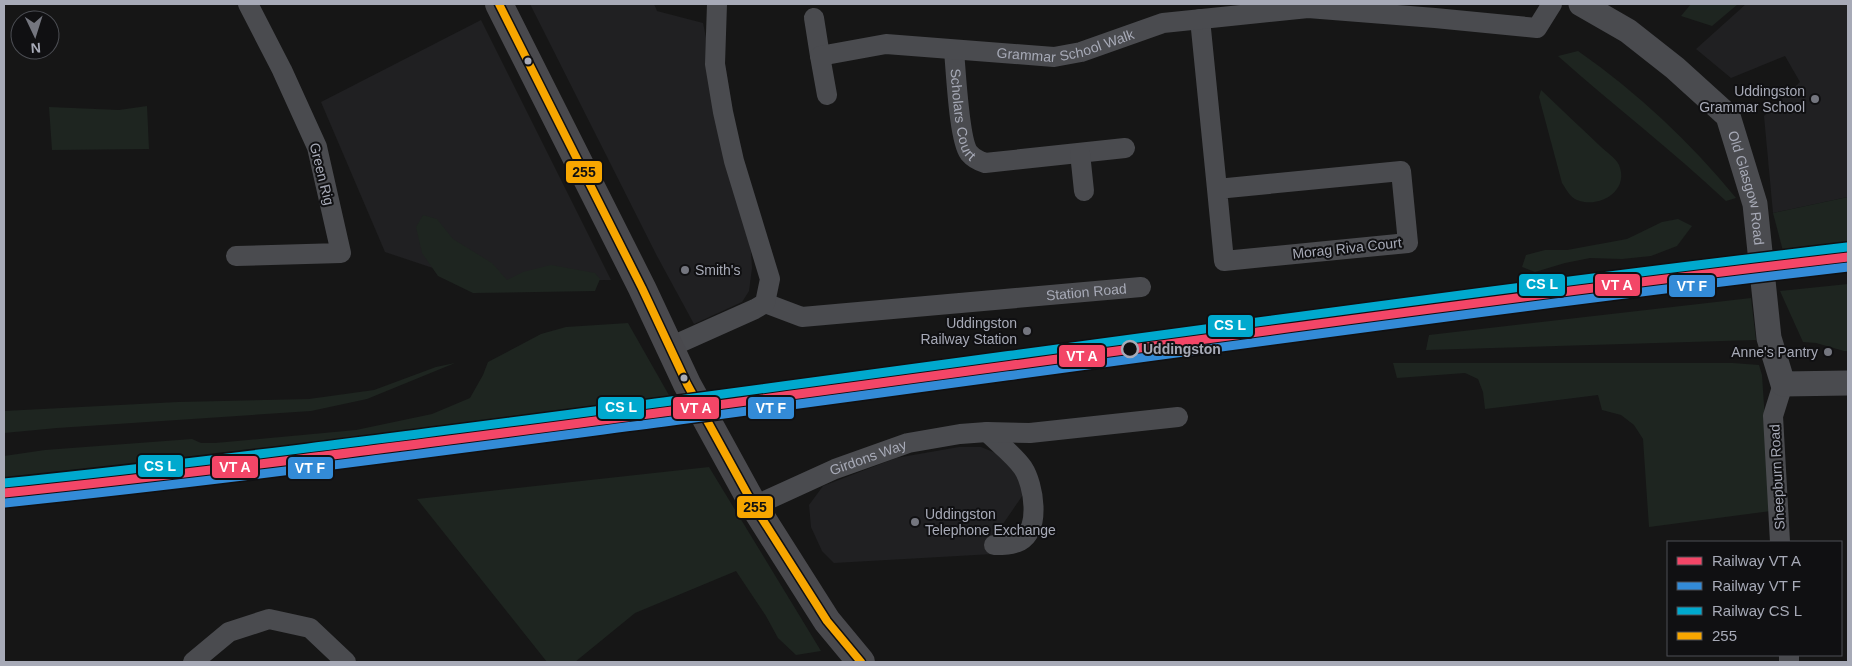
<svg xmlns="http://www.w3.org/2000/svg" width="1852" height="666" viewBox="0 0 1852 666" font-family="Helvetica,sans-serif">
<rect width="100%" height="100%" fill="#161616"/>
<g fill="#202022">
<polygon points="530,4 654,4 657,11 703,23 751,252 752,268 749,291 742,302 694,324 657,256"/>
<polygon points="1746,4 1848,4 1848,197 1773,213 1764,116 1800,82 1785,56 1731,78 1696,49"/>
<polygon points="481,20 611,280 472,281 385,252 321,102"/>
<polygon points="959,447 981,447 1003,456 1027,489 994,537 993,554 834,563 822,551 811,527 809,505 823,486 896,458"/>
</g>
<g fill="#1e2520">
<polygon points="1691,4 1738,4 1712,26 1681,16"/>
<path d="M1578,51C1638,93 1690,142 1736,198L1726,201C1672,150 1613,105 1558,56Z"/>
<path d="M1541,90C1561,109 1581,128 1600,146C1606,152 1616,158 1619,165C1630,191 1599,209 1577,200C1570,197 1566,189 1562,183L1539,97Z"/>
<polygon points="147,106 149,149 52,150 49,107 119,110"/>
<polygon points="1848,197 1848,244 1783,251 1773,213"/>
<polygon points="423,215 437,219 453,239 492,263 507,280 523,272 551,265 595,273 600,279 595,291 473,293 438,276 422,253 416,227"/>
<polygon points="1678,219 1692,226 1677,246 1651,256 1622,259 1590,258 1565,263 1535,272 1522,267 1526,255 1545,250 1567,250 1627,239 1662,222"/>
<polygon points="1848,284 1848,351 1844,351 1816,343 1803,342 1780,291"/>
<polygon points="1751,298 1756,340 1426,350 1429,335"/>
<polygon points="628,323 670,397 194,460 4,481 4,456 45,450 192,439 201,443 215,443 356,430 432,414 470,398 483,375 488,362 541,334 566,327"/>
<polygon points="455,363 367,399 311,411 57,428 4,433 4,411 178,402 309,399 374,390 436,367"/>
<polygon points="1393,363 1733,363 1759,365 1762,375 1771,511 1649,527 1643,439 1634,425 1621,415 1602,410 1598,395 1485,409 1483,392 1478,379 1465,373 1397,378"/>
<polygon points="709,467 821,651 796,655 778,638 766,616 736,571 635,613 575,662 547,662 417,499"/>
</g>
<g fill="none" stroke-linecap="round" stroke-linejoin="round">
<g stroke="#4a4b4f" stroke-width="20">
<polyline points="814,18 820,56"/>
<polyline points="1200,19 1217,189 1401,171 1408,243 1224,261 1217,189"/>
<path id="s1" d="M954,51C956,71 959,140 969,153C974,159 979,161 985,163L1125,148"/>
<path id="s2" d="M827,95L820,56L886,44L1054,57L1081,52L1163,23L1308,8L1435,18L1537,28L1552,4"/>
<polyline points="1080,153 1084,191"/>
<polyline points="236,256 341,253 317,147 282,70 248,4"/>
<path id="s3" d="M765,303L802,317L1141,287"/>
<polyline points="670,347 755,309 765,303 770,279 734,161 723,112 715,64 717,4"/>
<path d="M987,432C999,444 1014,455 1023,468C1034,485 1041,529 1020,541C1012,545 1003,545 994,545"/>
<path id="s4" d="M754,506L835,469L908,443L960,434L987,432L1030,433L1178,417"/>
<polyline points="1780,542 1773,416 1783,384"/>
<polyline points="1789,655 1789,662"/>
<polyline points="193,662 229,632 269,619 310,628 346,662"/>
</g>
<path stroke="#4a4b4f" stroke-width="25" id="s5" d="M1581,4L1628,31L1675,68L1728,116L1755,204L1769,338L1783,384L1848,383"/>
<polyline stroke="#49494d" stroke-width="28" points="499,4 642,288 687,384 754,506 827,621 861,662"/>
<g stroke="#101012" stroke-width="11">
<polyline id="bus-1" points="499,4 642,288 687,384 754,506 827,621 861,662"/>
</g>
<use href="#bus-1" stroke="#f7a600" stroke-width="8"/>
<g stroke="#101012" stroke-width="12">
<path id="rail-1" d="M4,493C227,470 449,440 672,411C1064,359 1455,303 1848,257"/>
</g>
<g stroke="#101012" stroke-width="12">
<path id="rail-2" d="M5,503C228,480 450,450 672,421C1064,369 1456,313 1848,267"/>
</g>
<g stroke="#101012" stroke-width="12">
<path id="rail-3" d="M4,483C227,460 449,430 671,401C1063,349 1454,293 1847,247"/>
</g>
<use href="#rail-1" stroke="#f34667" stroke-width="9"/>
<use href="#rail-2" stroke="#338bd7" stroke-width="9"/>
<use href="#rail-3" stroke="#00a9ce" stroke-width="9"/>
</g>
<g fill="#a7aab7" stroke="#101012" stroke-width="2">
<circle cx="528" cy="61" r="4.5"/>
<circle cx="684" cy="378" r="4.5"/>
</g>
<g fill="#74767f" stroke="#101012" stroke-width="2">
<circle cx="1815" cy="99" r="5"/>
<circle cx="685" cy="270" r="5"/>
<circle cx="1027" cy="331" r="5"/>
<circle cx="1828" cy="352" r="5"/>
<circle cx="915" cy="522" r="5"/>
</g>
<circle fill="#101012" stroke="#a7aab7" stroke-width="2.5" cx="1130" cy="349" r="8"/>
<g text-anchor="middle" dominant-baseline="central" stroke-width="4" stroke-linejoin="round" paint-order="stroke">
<g font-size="14" fill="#a7aab7" stroke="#101012">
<text stroke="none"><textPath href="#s2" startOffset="288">Grammar School Walk</textPath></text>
<text stroke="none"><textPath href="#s1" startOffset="64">Scholars Court</textPath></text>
<text transform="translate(322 174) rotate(76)">Green Rig</text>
<text stroke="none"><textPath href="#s5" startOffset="260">Old Glasgow Road</textPath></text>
<text transform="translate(1347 248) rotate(-6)">Morag Riva Court</text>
<text stroke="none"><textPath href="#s3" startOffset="325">Station Road</textPath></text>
<text stroke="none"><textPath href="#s4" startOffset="124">Girdons Way</textPath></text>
<text transform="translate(1777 477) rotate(-93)">Sheepburn Road</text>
</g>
<g font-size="14" fill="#a7aab7" stroke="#101012" text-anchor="end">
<text x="1805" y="91">Uddingston<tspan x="1805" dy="16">Grammar School</tspan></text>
<text x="695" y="270" text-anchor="start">Smith's</text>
<text x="1017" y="323">Uddingston<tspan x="1017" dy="16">Railway Station</tspan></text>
<text x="1818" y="352">Anne's Pantry</text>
<text x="925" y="514" text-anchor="start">Uddingston<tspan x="925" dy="16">Telephone Exchange</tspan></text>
</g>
<g font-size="14" font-weight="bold" fill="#a7aab7" stroke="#101012" text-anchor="start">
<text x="1143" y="349">Uddingston</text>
</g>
</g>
<g stroke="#101012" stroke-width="2">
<rect x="565" y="160" width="38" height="24" rx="5" fill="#f7a600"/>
<rect x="1518" y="273" width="48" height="24" rx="5" fill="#00a9ce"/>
<rect x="1594" y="273" width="47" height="24" rx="5" fill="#f34667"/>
<rect x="1668" y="274" width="48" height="24" rx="5" fill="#338bd7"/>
<rect x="1207" y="314" width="47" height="24" rx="5" fill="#00a9ce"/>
<rect x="1058" y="344" width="48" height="24" rx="5" fill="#f34667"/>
<rect x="597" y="396" width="48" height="24" rx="5" fill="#00a9ce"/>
<rect x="747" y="396" width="48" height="24" rx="5" fill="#338bd7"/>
<rect x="672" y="396" width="48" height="24" rx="5" fill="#f34667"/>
<rect x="137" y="454" width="47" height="24" rx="5" fill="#00a9ce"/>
<rect x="211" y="455" width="48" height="24" rx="5" fill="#f34667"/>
<rect x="287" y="456" width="47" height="24" rx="5" fill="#338bd7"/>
<rect x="736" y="495" width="38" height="24" rx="5" fill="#f7a600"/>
</g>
<g font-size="14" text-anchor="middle" font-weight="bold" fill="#fff">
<text x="1542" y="289">CS L</text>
<text x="1617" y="290">VT A</text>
<text x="1692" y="291">VT F</text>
<text x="1230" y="330">CS L</text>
<text x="1082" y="361">VT A</text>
<text x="621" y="412">CS L</text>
<text x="771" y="413">VT F</text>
<text x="696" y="413">VT A</text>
<text x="160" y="471">CS L</text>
<text x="235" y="472">VT A</text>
<text x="310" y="473">VT F</text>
</g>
<g font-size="14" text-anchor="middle" font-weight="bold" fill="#111">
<text x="584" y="177">255</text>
<text x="755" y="512">255</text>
</g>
<rect width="1852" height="666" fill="none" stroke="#a7aab7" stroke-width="10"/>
<rect x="1667" y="541" width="175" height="115" fill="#101012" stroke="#4c4e54"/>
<rect x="1677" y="557" width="25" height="8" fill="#f34667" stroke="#4c4e54"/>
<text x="1712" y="566" font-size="15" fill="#a7aab7">Railway VT A</text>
<rect x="1677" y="582" width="25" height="8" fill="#338bd7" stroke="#4c4e54"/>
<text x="1712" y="591" font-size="15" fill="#a7aab7">Railway VT F</text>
<rect x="1677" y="607" width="25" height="8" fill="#00a9ce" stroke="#4c4e54"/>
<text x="1712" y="616" font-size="15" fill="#a7aab7">Railway CS L</text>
<rect x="1677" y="632" width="25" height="8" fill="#f7a600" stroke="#4c4e54"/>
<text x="1712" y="641" font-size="15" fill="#a7aab7">255</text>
<g transform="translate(35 35) rotate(176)"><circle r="24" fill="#101012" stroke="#4c4e54"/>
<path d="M0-4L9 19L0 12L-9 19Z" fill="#74767f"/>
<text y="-8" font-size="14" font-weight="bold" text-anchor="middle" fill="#a7aab7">N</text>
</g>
</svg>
